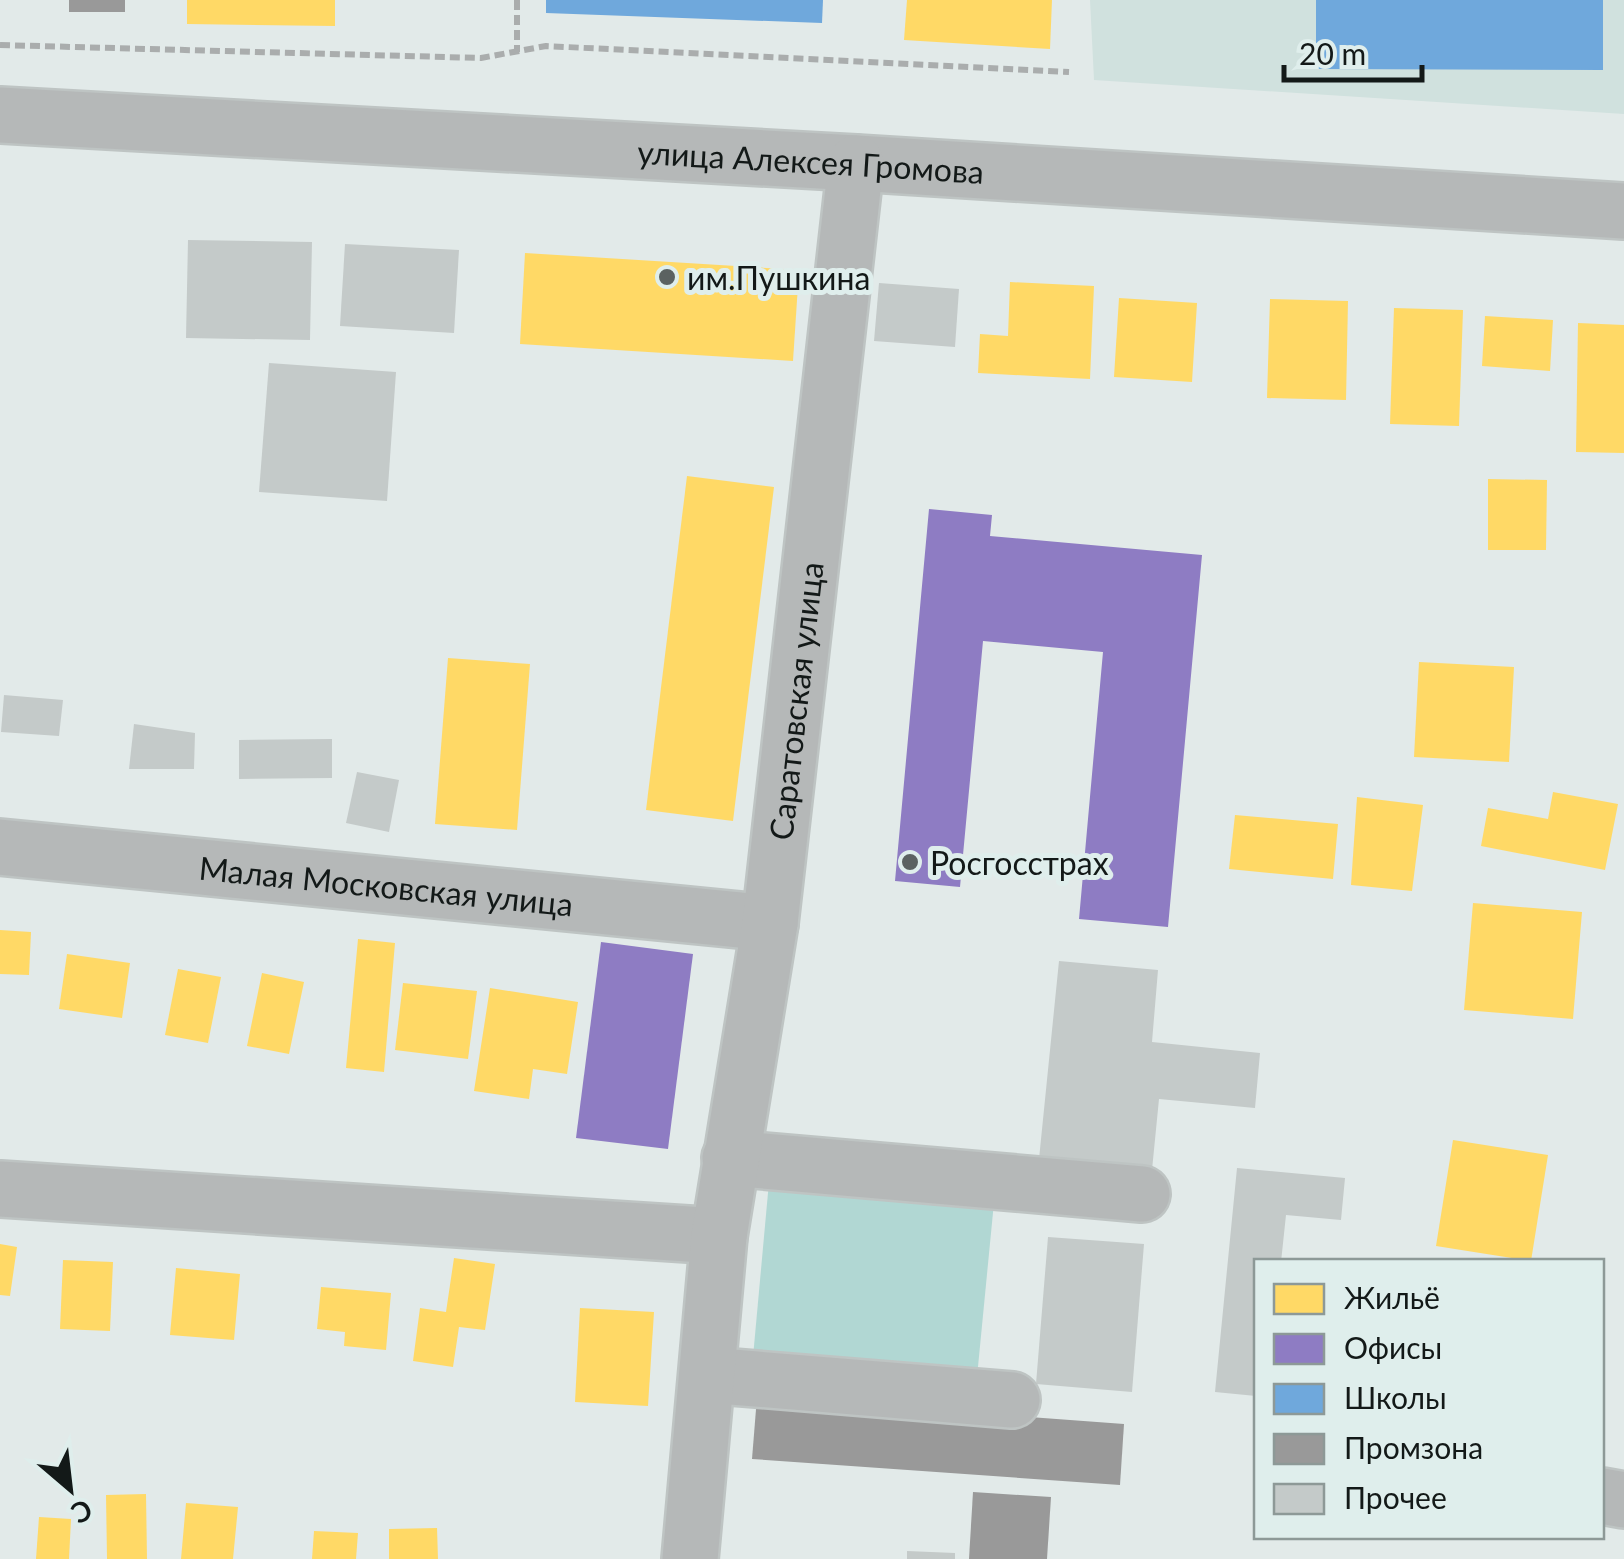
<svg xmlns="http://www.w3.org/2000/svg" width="1624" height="1559" viewBox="0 0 1624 1559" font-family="Lato,sans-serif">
<rect width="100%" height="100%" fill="#e2eae9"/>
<polygon fill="#d0e1de" points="1090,0 1624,0 1624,114 1094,80"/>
<polygon fill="#b1d7d3" points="770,1171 995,1192 977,1377 753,1357"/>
<g fill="#ffd966">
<polygon points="187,0 335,0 335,26 187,24"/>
<polygon points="907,0 1052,0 1050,49 904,40"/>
<polygon points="525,253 799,270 793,361 520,344"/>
<polygon points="1010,282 1094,286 1090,379 978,373 980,334 1008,336"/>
<polygon points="1119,298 1197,303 1192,382 1114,377"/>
<polygon points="1270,299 1348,301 1346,400 1267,398"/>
<polygon points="1394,308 1463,310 1459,426 1390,424"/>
<polygon points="1485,316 1553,320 1550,371 1482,366"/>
<polygon points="1578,323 1624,325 1624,453 1576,452"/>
<polygon points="687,476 774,487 733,821 646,810"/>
<polygon points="1488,479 1547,480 1546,550 1488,550"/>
<polygon points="448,658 530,664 517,830 435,824"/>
<polygon points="1419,662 1514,667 1509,762 1414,757"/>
<polygon points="1553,792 1618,804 1605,870 1481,846 1488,808 1548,819"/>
<polygon points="1357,797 1423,805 1412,891 1351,885"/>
<polygon points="1235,815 1338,824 1333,879 1229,869"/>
<polygon points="1473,903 1582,912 1573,1019 1464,1010"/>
<polygon points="0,930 31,932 29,975 0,974"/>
<polygon points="358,939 395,943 384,1072 346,1068"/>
<polygon points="67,954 130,963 122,1018 59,1009"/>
<polygon points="178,969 221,977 208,1043 165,1035"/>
<polygon points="262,973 304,982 289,1054 247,1046"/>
<polygon points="403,983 477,991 468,1059 395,1050"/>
<polygon points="490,988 578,1002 567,1074 533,1069 529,1099 474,1091"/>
<polygon points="1453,1140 1548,1155 1531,1261 1436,1246"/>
<polygon points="0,1244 17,1247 10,1296 0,1295"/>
<polygon points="454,1258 495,1264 485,1330 459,1327 453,1367 413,1361 420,1308 446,1312"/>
<polygon points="63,1260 113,1262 110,1331 60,1329"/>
<polygon points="176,1268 240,1274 234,1340 170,1335"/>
<polygon points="321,1287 391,1293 386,1350 344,1346 345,1332 317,1329"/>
<polygon points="580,1308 654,1312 648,1406 575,1402"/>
<polygon points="146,1494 147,1559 107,1559 106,1495"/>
<polygon points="186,1503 238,1507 233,1559 181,1559"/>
<polygon points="39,1517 71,1519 69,1559 36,1559"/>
<polygon points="437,1528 438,1559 389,1559 389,1529"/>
<polygon points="314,1531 358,1533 356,1559 312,1559"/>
</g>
<g fill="#8e7cc3">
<polygon points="929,509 992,515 990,536 1202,555 1168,927 1079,919 1103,652 983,641 960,887 895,881"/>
<polygon points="601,942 693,954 668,1149 576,1138"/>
</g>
<g fill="#6fa8dc">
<polygon points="546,0 823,0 822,23 546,13"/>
<polygon points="1316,0 1603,0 1603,70 1316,69"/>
</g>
<g fill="#999">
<rect x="69" y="0" width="56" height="12"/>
<polygon points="757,1397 1124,1424 1120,1485 752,1459"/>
<polygon points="973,1492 1051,1497 1047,1559 969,1559"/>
</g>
<g fill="#c4cac9">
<polygon points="188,240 312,242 310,340 186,338"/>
<polygon points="345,244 459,250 454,333 340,326"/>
<polygon points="879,283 959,289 955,347 874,341"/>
<polygon points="269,363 396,372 387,501 259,492"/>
<polygon points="4,695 63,700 59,736 1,732"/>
<polygon points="134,724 195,733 194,769 129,769"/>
<polygon points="332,739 332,778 239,779 239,740"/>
<polygon points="357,772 399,780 389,832 346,823"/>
<polygon points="1059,961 1158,970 1152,1042 1260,1053 1255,1108 1159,1099 1151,1180 1038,1169"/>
<polygon points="1237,1168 1345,1178 1341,1220 1286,1215 1281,1262 1256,1262 1256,1396 1215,1392"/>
<polygon points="1048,1237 1144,1244 1132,1392 1036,1384"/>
<polygon points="907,1551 955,1553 955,1559 907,1559"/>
</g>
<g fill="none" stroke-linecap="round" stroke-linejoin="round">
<g stroke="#bec4c3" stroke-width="60">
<g id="minor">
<path id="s1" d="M0,115L856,163L1624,211"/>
<path id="s2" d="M0,847L770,923"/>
<polyline points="730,1158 1142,1194"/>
<polyline points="0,1189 719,1236"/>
<polyline points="707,1375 1012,1400"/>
<polyline points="1602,1496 1624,1500"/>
<path id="s3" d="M690,1559L719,1236L770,923L856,163"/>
</g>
</g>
<g stroke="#aaadad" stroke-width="6" stroke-dasharray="10 5" stroke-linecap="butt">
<polyline points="517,0 517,52"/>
<polyline points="0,45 481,58 546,46 1069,72"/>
</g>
<use href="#minor" stroke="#b5b8b8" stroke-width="55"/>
</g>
<g fill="#5b6261" stroke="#dfeeec" stroke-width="4">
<circle cx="667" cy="277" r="10"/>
<circle cx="910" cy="862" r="10"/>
</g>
<g text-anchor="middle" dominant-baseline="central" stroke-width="10" stroke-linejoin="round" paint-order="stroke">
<g font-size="32" fill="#131918" stroke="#dfeeec">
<text stroke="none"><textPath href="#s1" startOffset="812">улица Алексея Громова</textPath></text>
<text stroke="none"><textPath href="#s3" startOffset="865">Саратовская улица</textPath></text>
<text stroke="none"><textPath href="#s2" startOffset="388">Малая Московская улица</textPath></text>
</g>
<g font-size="32" fill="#131918" stroke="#dfeeec" text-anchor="start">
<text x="687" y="277">им.Пушкина</text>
<text x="930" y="862">Росгосстрах</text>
</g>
</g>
<rect x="1254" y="1259" width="350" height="280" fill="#dfeeec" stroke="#8d9997" stroke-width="2.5"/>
<rect x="1274" y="1284" width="50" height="30" fill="#ffd966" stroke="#8d9997" stroke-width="2.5"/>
<text x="1344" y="1309" font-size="30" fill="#131918">Жильё</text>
<rect x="1274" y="1334" width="50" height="30" fill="#8e7cc3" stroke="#8d9997" stroke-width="2.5"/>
<text x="1344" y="1359" font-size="30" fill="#131918">Офисы</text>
<rect x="1274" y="1384" width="50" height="30" fill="#6fa8dc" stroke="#8d9997" stroke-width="2.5"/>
<text x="1344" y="1409" font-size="30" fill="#131918">Школы</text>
<rect x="1274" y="1434" width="50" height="30" fill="#999999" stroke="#8d9997" stroke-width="2.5"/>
<text x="1344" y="1459" font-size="30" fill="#131918">Промзона</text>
<rect x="1274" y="1484" width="50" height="30" fill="#c4cac9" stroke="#8d9997" stroke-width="2.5"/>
<text x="1344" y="1509" font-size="30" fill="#131918">Прочее</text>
<g transform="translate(70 1489) rotate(152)" stroke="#dfeeec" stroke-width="8" paint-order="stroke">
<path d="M0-8L18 38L0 25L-18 38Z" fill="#131918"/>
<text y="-15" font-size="28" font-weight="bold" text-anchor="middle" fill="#131918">С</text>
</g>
<path d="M1284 65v15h138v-15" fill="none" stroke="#131918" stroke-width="5"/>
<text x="1299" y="65" font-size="30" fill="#131918" stroke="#dfeeec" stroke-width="8" paint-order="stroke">20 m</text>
</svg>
